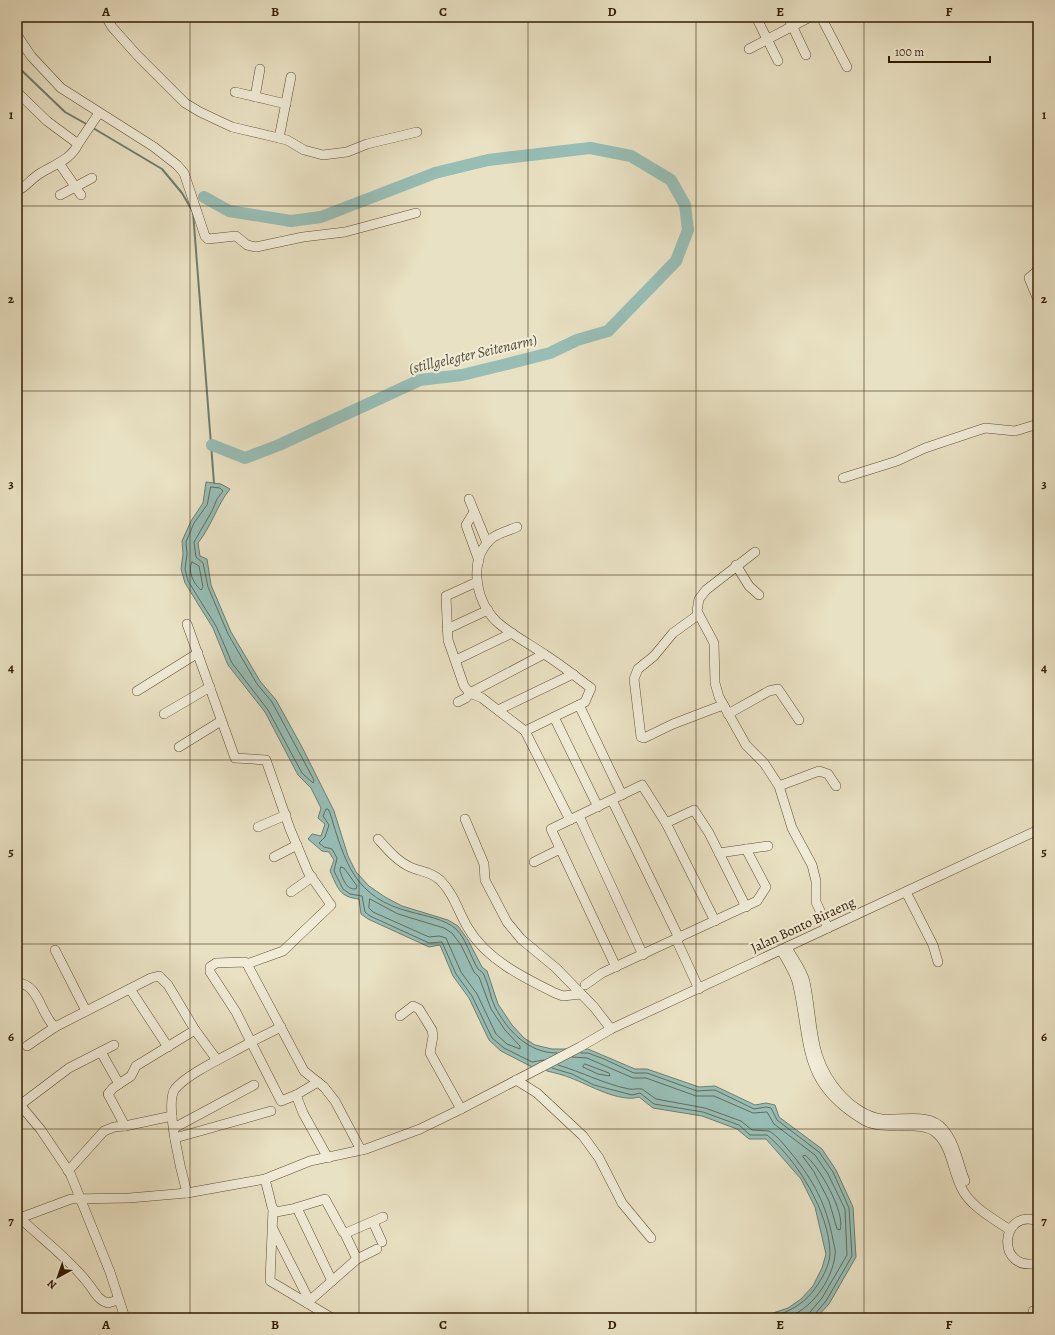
<svg xmlns="http://www.w3.org/2000/svg" width="1055" height="1335" viewBox="0 0 1055 1335" font-family="Alegreya,serif">
<rect width="100%" height="100%" fill="#e9e1c3"/>
<filter id="stains"><feTurbulence type="fractalNoise" baseFrequency=".005" numOctaves="4"/><feColorMatrix values="0 0 0 0 .2 0 0 0 0 .09 0 0 0 0 .02 0 0 0 .5 -.17"/></filter>
<radialGradient id="worn" r=".72"><stop offset=".6" stop-color="#630" stop-opacity="0"/><stop offset="1" stop-color="#630" stop-opacity=".3"/></radialGradient>
<path fill="#97bdb5" stroke="#6f7d6d" d="M206,482L221,484L230,489C217,505 211,527 198,543L200,556L207,559L211,585L231,632L260,681L276,700L302,747L334,811L348,856L356,872L369,886L385,897L402,906L448,920L458,926L468,940L482,967L487,971L498,1004L512,1025L524,1038L535,1045L552,1049H588L635,1069H647L699,1087L715,1086L755,1105L766,1103L775,1105L779,1117L822,1149L836,1170L853,1207L856,1257L829,1304L818,1316L813,1318H758L788,1308L801,1299L813,1286L822,1268L826,1254L815,1207L801,1179L766,1139H749L737,1129L702,1116L653,1108L639,1097C620,1103 589,1085 571,1078C564,1075 555,1073 547,1071L543,1064L532,1067L501,1051L489,1040L469,998L453,976L440,945L429,947L368,919L361,914L359,899C339,897 338,888 330,871L334,860L329,852L322,851L308,839L312,834L321,836L325,824L318,818L321,808L311,788L298,775L265,712L228,665L213,628L185,583L181,569L183,554L182,541L191,521L203,503Z"/>
<g fill="none" stroke-linecap="round" stroke-linejoin="round">
<g stroke="#646c5b" stroke-width="1">
<polygon points="211,487 220,488 223,491 217,499 212,511 194,542 196,557 203,563 208,587 228,634 257,684 272,702 314,780 313,783 302,773 268,710 232,663 216,626 188,581 185,569 187,554 186,542 194,523 207,505"/>
<path d="M192,562L199,566L203,587L201,590C194,585 187,570 192,562Z"/>
<path d="M341,867L344,868L357,886L356,889C346,890 343,879 340,871Z"/>
<polygon points="370,899 398,914 444,928 452,933 461,945 474,972 479,977 491,1009 505,1030 520,1046 520,1049 507,1044 496,1034 477,994 461,972 446,938 439,936 429,937 373,912 369,908"/>
<polyline points="581,1053 588,1053 604,1059 634,1073 647,1073 697,1091 715,1090 754,1109 766,1107 771,1108 777,1120 819,1152 833,1172 849,1208 852,1256 826,1301 815,1314 814,1318"/>
<polyline points="572,1057 587,1058 633,1078 646,1078 696,1096 714,1096 753,1113 767,1112 774,1124 815,1155 828,1174 845,1209 847,1255 822,1298 810,1312 809,1318"/>
<path d="M544,1060L532,1062L504,1048L492,1038L472,996L456,974L442,942L429,943L370,916L365,912L362,896L350,894L343,889L334,871L337,858L332,849L324,847L319,843L325,837L329,825L323,816L326,809H328L330,813C345,862 354,898 411,912C425,916 445,919 456,929C467,940 470,956 478,969C480,971 483,972 484,975C489,985 490,997 495,1007C508,1031 528,1053 557,1053"/>
<polygon points="585,1064 609,1073 610,1076 598,1074 583,1067"/>
<path d="M558,1065C582,1072 604,1084 629,1089C634,1090 637,1088 642,1089L656,1099L705,1108L741,1121L752,1130L769,1131C778,1136 784,1145 791,1153C814,1181 826,1204 833,1240C834,1245 836,1251 835,1255C832,1281 811,1310 786,1318"/>
<path d="M552,1068L572,1074L594,1085L632,1095L640,1093L654,1104L703,1112L739,1125L750,1135H767C798,1161 829,1212 830,1253C830,1261 826,1270 823,1276C809,1301 796,1309 770,1318"/>
<path d="M803,1156L805,1155C819,1166 846,1213 840,1230L837,1229L829,1201L814,1172Z"/>
</g>
<g stroke="#6f7d6d" stroke-width="2">
<polyline points="17,66 65,112 88,125"/>
<polyline points="93,128 162,169 182,193 193,212 214,483"/>
</g>
<polyline stroke="#97bdb5" stroke-width="12" points="204,197 229,211 291,221 321,217 435,173 488,160 590,148 631,156 671,180 685,205 688,230 676,261 608,331 577,340 550,353 503,365 462,375 420,380 279,445 245,458 212,445"/>
<g stroke="#604d32" stroke-width="10">
<g id="minor">
<polyline points="106,17 112,27 137,55 185,103 200,112 232,127 287,140 304,150 323,155 347,152 367,144 417,132"/>
<polyline points="756,17 778,61"/>
<polyline points="788,17 806,55"/>
<polyline points="821,17 847,67"/>
<polyline points="17,35 31,56 61,88 154,147 177,165 184,173 205,236 208,239 236,236 247,245 256,247 303,237 345,232 416,213"/>
<polyline points="749,49 810,17"/>
<path d="M17,92L47,121L78,144C71,160 53,165 39,174C31,179 26,187 17,191"/>
<polyline points="235,92 286,104"/>
<polyline points="255,97 260,69"/>
<polyline points="279,138 291,77"/>
<polyline points="78,144 99,113"/>
<polyline points="59,163 81,195"/>
<polyline points="60,195 92,178"/>
<polyline points="1038,270 1029,278 1038,300"/>
<polyline points="843,478 897,461 925,448 985,428 1015,431 1038,424"/>
<polyline points="469,499 487,543"/>
<polyline points="474,512 466,525 479,561"/>
<path d="M517,527C510,530 499,533 492,538C468,559 475,600 496,621C510,634 528,643 544,654C560,664 575,676 591,688L585,702L525,731"/>
<polyline points="755,552 706,590 699,599 697,611 714,643 715,683 719,697 746,745 764,763 779,786 792,828 812,865 816,881 816,902 828,928"/>
<polyline points="736,565 749,586 759,595"/>
<polyline points="477,582 446,596 448,640 464,686 470,693 482,698 525,731 570,820"/>
<polyline points="698,615 673,633 654,656 638,669 634,679 641,737 644,738 673,724 723,705"/>
<polyline points="187,624 235,758 266,760 290,829 308,872 331,905 283,951 247,964"/>
<polyline points="447,629 488,610"/>
<polyline points="456,660 512,633"/>
<polyline points="137,691 198,653"/>
<polyline points="458,702 466,698 470,693 544,654"/>
<polyline points="579,705 622,795"/>
<polyline points="498,710 573,674"/>
<polyline points="164,714 210,687"/>
<polyline points="728,714 769,691 778,689 799,720"/>
<polyline points="554,717 598,807"/>
<polyline points="179,747 221,721"/>
<polyline points="779,786 819,771 828,774 836,786"/>
<polyline points="612,800 679,938"/>
<polyline points="579,816 643,955"/>
<polyline points="465,819 484,864 485,880 507,922 521,939 556,968 594,1007 611,1029"/>
<polyline points="666,823 694,810 709,833 746,907"/>
<polyline points="258,827 286,815"/>
<path d="M378,839C387,849 397,861 410,867C421,872 430,871 440,880C454,894 458,911 468,928C486,959 524,978 555,993L563,996L581,994"/>
<polyline points="719,853 768,846"/>
<polyline points="274,857 297,845"/>
<polyline points="534,862 560,849"/>
<polyline points="291,892 312,877"/>
<polyline points="906,892 933,945 938,962"/>
<polyline points="676,939 699,989"/>
<path d="M787,947C792,958 803,971 805,982C814,1024 808,1058 839,1093C849,1105 866,1117 882,1119C902,1121 929,1112 943,1129C956,1144 958,1164 965,1181"/>
<polyline points="55,950 86,1011"/>
<path d="M781,950C787,961 796,974 798,986C811,1045 802,1082 862,1119C883,1133 920,1119 935,1132C952,1145 952,1171 962,1189C971,1207 994,1219 1010,1230"/>
<polyline points="616,967 551,829 642,785 666,823 715,921"/>
<path d="M17,983C39,983 41,1016 55,1027"/>
<polyline points="585,985 602,973 757,901 766,887 746,849"/>
<polyline points="130,989 168,1047"/>
<polyline points="400,1016 413,1006 419,1009 432,1030 433,1036 430,1053 461,1109"/>
<polyline points="281,1027 251,1042 281,1101 296,1095 318,1082"/>
<polyline points="27,1046 55,1027 151,978 159,976 168,985 195,1030 217,1060"/>
<polyline points="101,1052 119,1084"/>
<polyline points="516,1080 537,1093 583,1136 599,1158 622,1203 651,1238"/>
<polyline points="296,1095 303,1113 328,1158"/>
<polyline points="17,1101 41,1130 70,1173 110,1272 125,1318"/>
<polyline points="20,1105 69,1068 114,1045"/>
<polyline points="172,1116 125,1126 108,1094 113,1088 131,1076 136,1066 195,1030"/>
<polyline points="174,1128 254,1085"/>
<polyline points="175,1138 271,1111"/>
<polyline points="68,1171 104,1131 114,1127 125,1126"/>
<polyline points="265,1179 272,1207 276,1212 292,1209 325,1199 343,1232 346,1233 383,1217"/>
<path d="M187,1193C182,1175 164,1103 175,1089C189,1072 231,1054 251,1042L236,1012L210,972V967L216,963L245,962L247,964L304,1071L324,1087L335,1101L361,1150"/>
<polyline points="297,1208 332,1281"/>
<polyline points="273,1209 270,1281 332,1318"/>
<polyline points="20,1218 71,1199 129,1198 187,1193 265,1179 310,1161 366,1149 420,1129 461,1109 580,1047 611,1029 1038,830"/>
<path d="M17,1220L20,1218C42,1239 68,1258 87,1282C94,1290 97,1300 108,1303L118,1300"/>
<path d="M1038,1221C1000,1207 995,1273 1038,1263"/>
<polyline points="373,1222 382,1242"/>
<polyline points="273,1229 307,1296 307,1303"/>
<polyline points="357,1259 377,1249"/>
<polyline points="307,1303 357,1259 344,1232"/>
<polyline points="1033,1311 1038,1315"/>
</g>
</g>
<use href="#minor" stroke="#f1ecd8" stroke-width="9"/>
</g>
<path fill="none" stroke="#321c01" stroke-width="1" stroke-opacity="0.55" d="M190,17V1318M359,17V1318M528,17V1318M696,17V1318M864,17V1318M17,206H1038M17,391H1038M17,575H1038M17,760H1038M17,944H1038M17,1129H1038"/>
<g text-anchor="middle" dominant-baseline="central" stroke-width="4" stroke-linejoin="round" paint-order="stroke">
<g font-size="14" fill="#321c01" stroke="#f1ecd8">
<text transform="translate(803 925) rotate(-25)">Jalan Bonto Biraeng</text>
</g>
<g font-size="15" font-style="italic" fill="#504c37" stroke="#f1ecd8">
<text transform="translate(473 354) rotate(-13)">(stillgelegter Seitenarm)</text>
</g>
</g>
<rect width="1055" height="1335" fill="none" stroke="#e9e1c3" stroke-width="44"/>
<g transform="translate(58 1277) rotate(220)" stroke="#f1ecd8" stroke-width="3" paint-order="stroke">
<path d="M0-3L7 15L0 10L-7 15Z" fill="#321c01"/>
<text y="-6" font-size="11" font-weight="bold" text-anchor="middle" fill="#321c01">N</text>
</g>
<path d="M889 56v6h101v-6" fill="none" stroke="#321c01" stroke-width="2"/>
<text x="895" y="56" font-size="12" fill="#321c01" stroke="#f1ecd8" stroke-width="3" paint-order="stroke">100 m</text>
<rect x="22" y="22" width="1011" height="1291" fill="none" stroke="#321c01" stroke-width="1.5"/>
<g font-size="13" text-anchor="middle" font-weight="bold" fill="#321c01">
<text x="106" y="16">A</text>
<text x="275" y="16">B</text>
<text x="443" y="16">C</text>
<text x="612" y="16">D</text>
<text x="780" y="16">E</text>
<text x="949" y="16">F</text>
<text x="11" y="119">1</text>
<text x="1044" y="119">1</text>
<text x="11" y="303">2</text>
<text x="1044" y="303">2</text>
<text x="11" y="488">3</text>
<text x="1044" y="488">3</text>
<text x="11" y="672">4</text>
<text x="1044" y="672">4</text>
<text x="11" y="856">5</text>
<text x="1044" y="856">5</text>
<text x="11" y="1041">6</text>
<text x="1044" y="1041">6</text>
<text x="11" y="1225">7</text>
<text x="1044" y="1225">7</text>
<text x="106" y="1329">A</text>
<text x="275" y="1329">B</text>
<text x="443" y="1329">C</text>
<text x="612" y="1329">D</text>
<text x="780" y="1329">E</text>
<text x="949" y="1329">F</text>
</g>
<rect width="100%" height="100%" filter="url(#stains)"/>
<rect width="100%" height="100%" fill="url(#worn)"/>
</svg>
